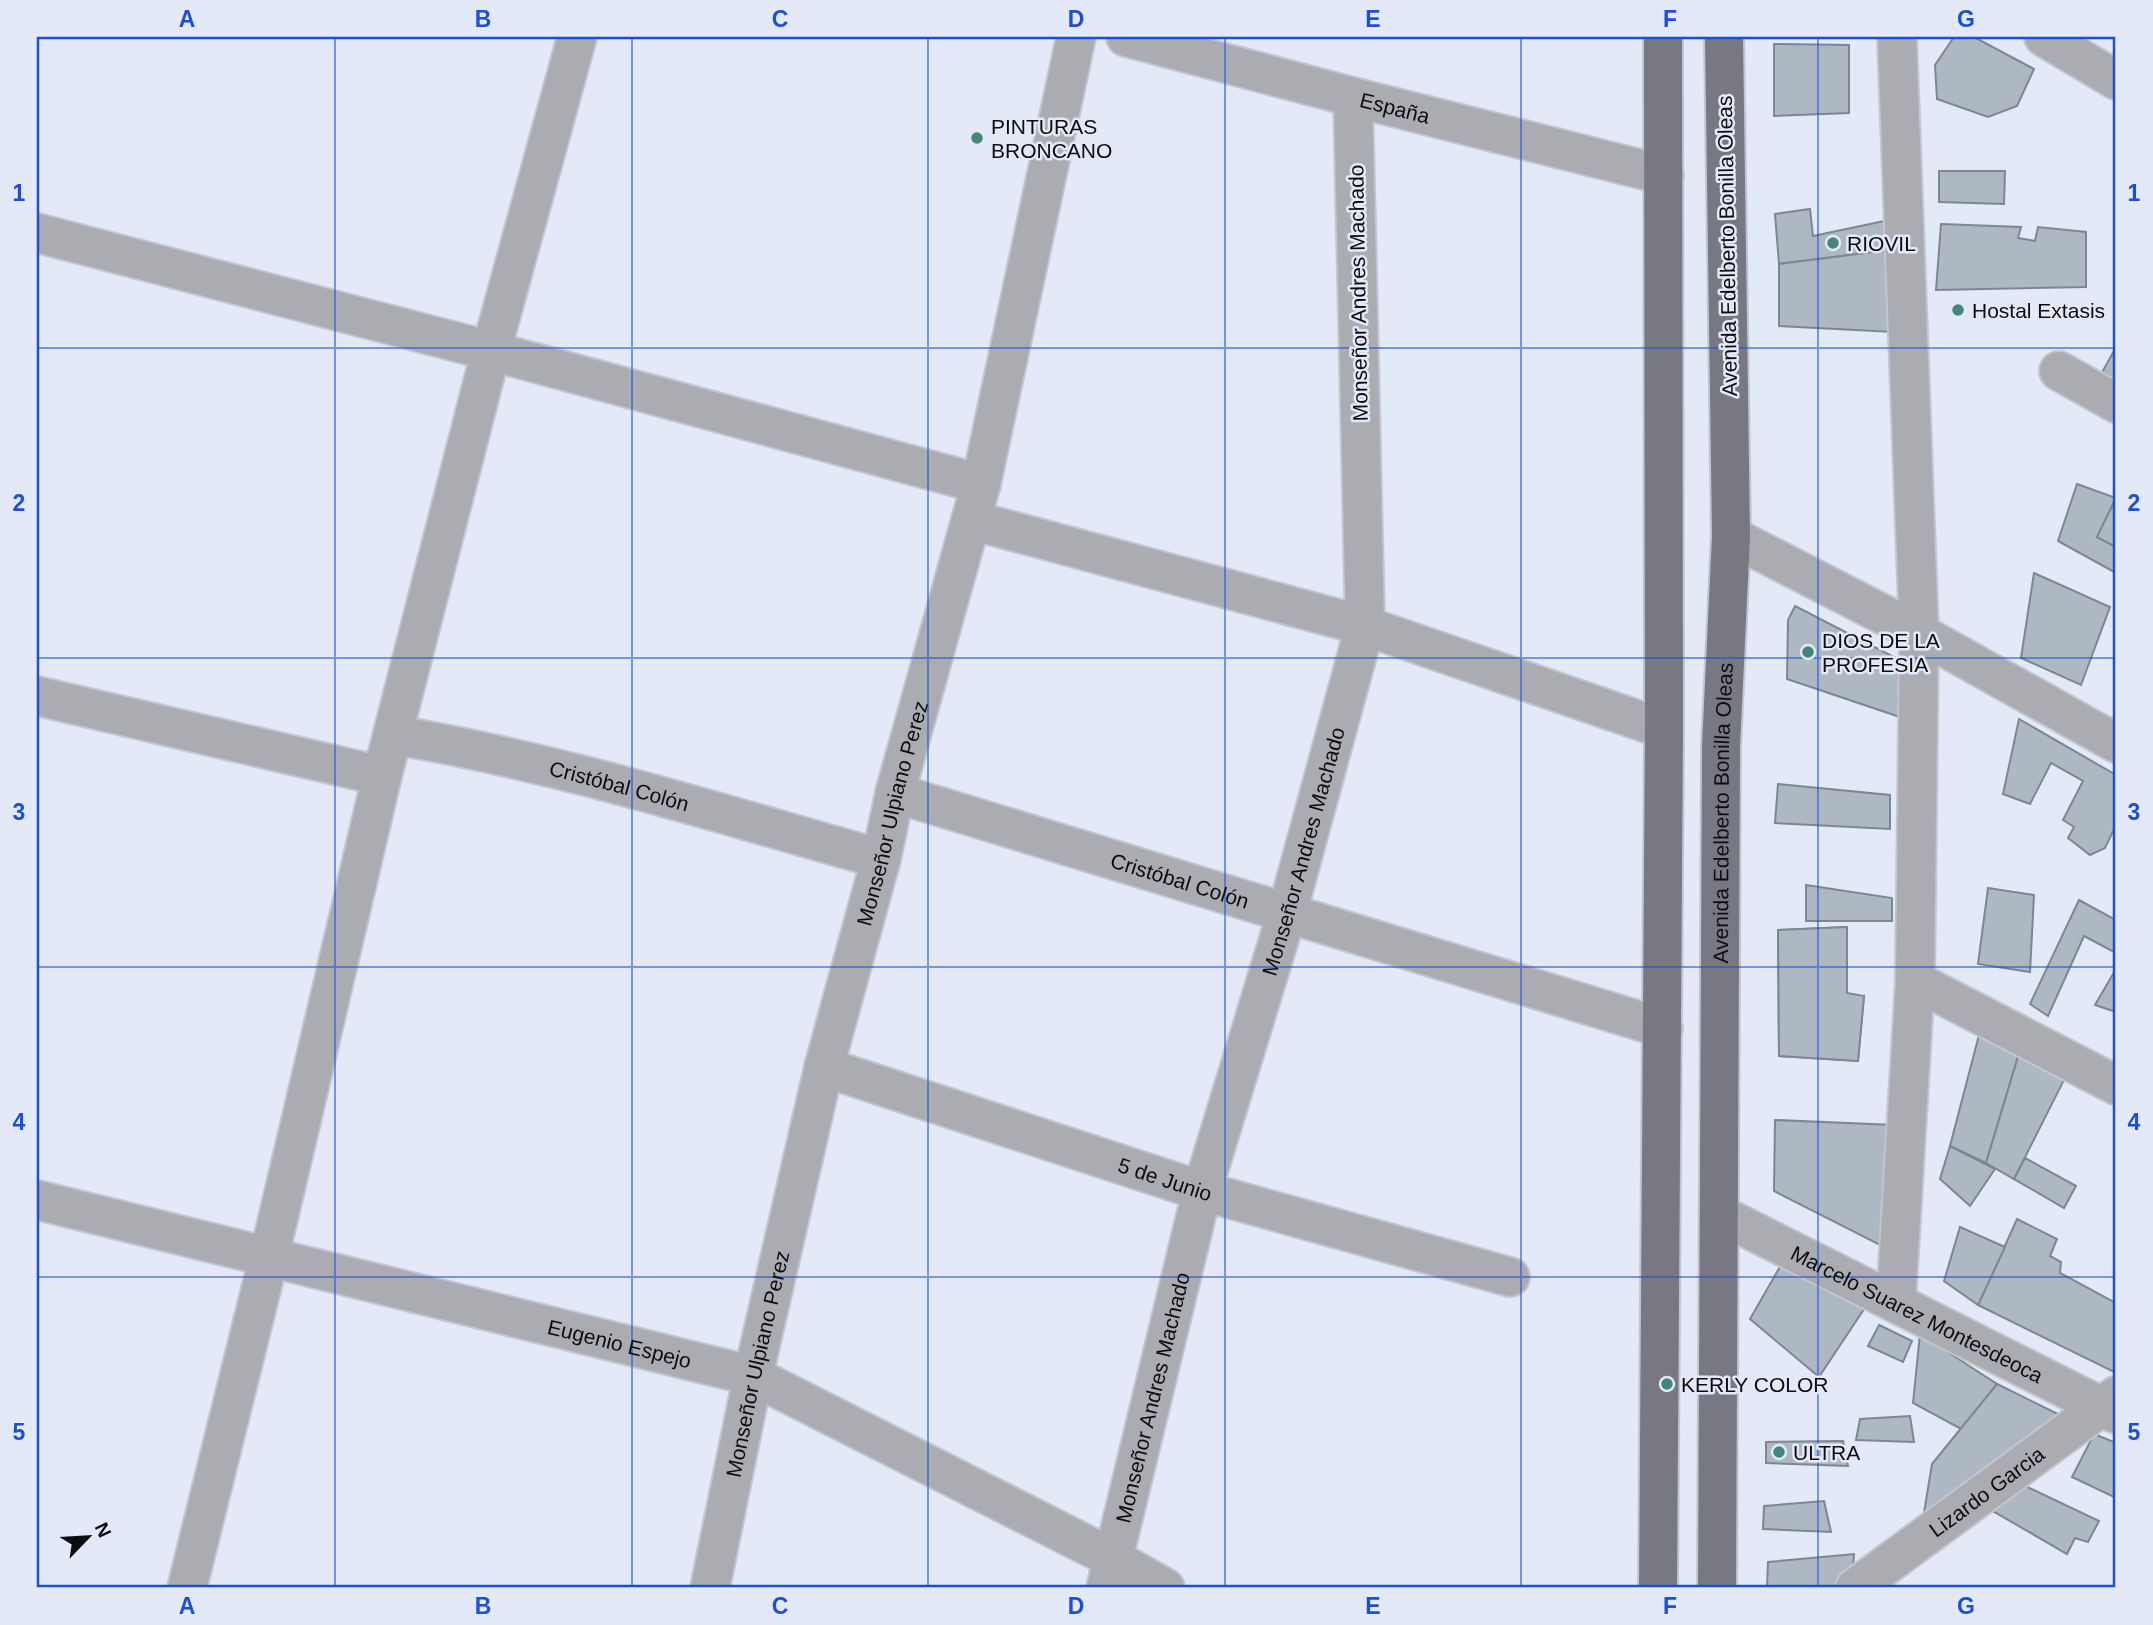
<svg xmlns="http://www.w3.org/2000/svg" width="2153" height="1625" viewBox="0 0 2153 1625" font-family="Helvetica,sans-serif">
<rect width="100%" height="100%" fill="#e3e9f7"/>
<g fill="#aeb8c3" stroke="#7d8792" stroke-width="2">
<polygon points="1954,37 1974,37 2034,69 2017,106 1988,117 1937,99 1935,65"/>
<polygon points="1774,44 1849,45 1849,113 1774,116"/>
<polygon points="1939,171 2005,171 2004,204 1939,202"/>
<polygon points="1810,209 1813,236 1889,220 1889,250 1779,264 1775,214"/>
<polygon points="1941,224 2021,227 2018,238 2035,241 2038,227 2086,232 2086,287 1936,290"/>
<polygon points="1889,250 1893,332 1779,326 1779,264"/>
<polygon points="2116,347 2116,385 2100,376"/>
<polygon points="2077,484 2116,498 2097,537 2116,547 2116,573 2058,541"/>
<polygon points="2116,498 2116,547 2097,537"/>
<polygon points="2034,573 2110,607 2081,685 2021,658"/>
<polygon points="1795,606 1900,660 1900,717 1787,679 1788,620"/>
<polygon points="2019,719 2116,775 2116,825 2105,848 2090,855 2068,838 2074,827 2063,820 2083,781 2051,763 2030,804 2003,794"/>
<polygon points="1778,784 1890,795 1890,829 1775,823"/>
<polygon points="1806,885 1892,898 1892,921 1806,921"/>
<polygon points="1988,888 2034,895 2030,972 1978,964"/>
<polygon points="2079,900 2116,920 2116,953 2084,936 2048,1016 2030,1004"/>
<polygon points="1847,927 1847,1002 1864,996 1858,1061 1779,1056 1778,930"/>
<polygon points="1847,927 1847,993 1864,996 1858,1061 1779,1056 1778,930"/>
<polygon points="2116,969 2116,1012 2095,1005"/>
<polygon points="1979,1035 2020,1050 1986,1163 1950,1146"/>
<polygon points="2020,1050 2066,1076 2014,1179 1986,1163"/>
<polygon points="1775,1120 1895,1125 1884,1247 1774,1191"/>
<polygon points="1950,1146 1995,1169 1970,1206 1940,1179"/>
<polygon points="2025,1158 2076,1186 2064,1208 2014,1179"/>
<polygon points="2017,1219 2057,1239 2050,1256 2061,1262 2060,1273 2116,1303 2116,1373 1978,1305"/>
<polygon points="1960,1227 2005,1247 1978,1305 1944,1281"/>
<polygon points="1781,1265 1864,1309 1819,1377 1750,1319"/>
<polygon points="1879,1325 1912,1341 1903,1362 1868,1346"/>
<polygon points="1920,1334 1997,1384 1961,1429 1913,1403"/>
<polygon points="1997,1384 2070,1420 1921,1531 1932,1464"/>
<polygon points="1910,1416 1914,1442 1856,1440 1860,1419"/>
<polygon points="2094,1434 2116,1443 2116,1494 2114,1497 2072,1477"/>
<polygon points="1843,1441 1848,1466 1766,1463 1766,1442"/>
<polygon points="2019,1483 2099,1521 2088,1542 2075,1538 2067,1554 1991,1510"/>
<polygon points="1824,1501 1831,1532 1763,1529 1764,1506"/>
<polygon points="1854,1554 1852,1585 1847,1588 1767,1588 1768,1562"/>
</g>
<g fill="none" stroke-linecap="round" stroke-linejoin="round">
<g stroke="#c1c6d2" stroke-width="42">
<g id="minor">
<path id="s1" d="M1126,37L1353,97L1664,175"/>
<polyline points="2044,37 2116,80"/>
<polyline points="37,233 491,351 981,484"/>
<polyline points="2059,371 2116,403"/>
<polyline points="971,520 1365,626 1664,729"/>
<polyline points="1731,536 1919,633 2116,743"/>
<polyline points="37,696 382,776"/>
<path id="s2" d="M394,735C559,762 720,814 881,859"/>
<path id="s3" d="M895,793L1663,1028"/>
<polyline points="1915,981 2116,1085"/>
<path id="s4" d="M824,1067L1202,1191L1510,1277"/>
<path id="s5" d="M37,1200L753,1376L1114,1559L1165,1588"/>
<path id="s6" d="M1719,1214L2116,1414"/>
<polyline points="1896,1302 1915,981 1919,633 1897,37"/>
<polyline points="187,1588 269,1257 382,776 491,351 577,37"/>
<path id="s7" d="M710,1588L753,1376L824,1067L881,859L895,793L981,484L1076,37"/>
<path id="s8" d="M1106,1588L1202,1191L1287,913L1365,626L1353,97"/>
<path id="s9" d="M1855,1588L2116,1396"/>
</g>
</g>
<g stroke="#c1c6d2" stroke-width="42">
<g id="major">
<polyline points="1658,1588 1664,729 1663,37"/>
<path id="s10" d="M1717,1588L1721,746L1731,536L1724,37"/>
</g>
</g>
<use href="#minor" stroke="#ababb2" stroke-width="38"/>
<use href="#major" stroke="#787883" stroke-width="38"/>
</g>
<path fill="none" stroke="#1d4ed8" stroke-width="2" stroke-opacity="0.55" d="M335,37V1588M632,37V1588M928,37V1588M1225,37V1588M1521,37V1588M1818,37V1588M37,348H2116M37,658H2116M37,967H2116M37,1277H2116"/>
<g fill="#448678" stroke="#e3e9f7" stroke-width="2.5">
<circle cx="977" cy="138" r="7"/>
<circle cx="1833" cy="243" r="7"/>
<circle cx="1958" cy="310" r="7"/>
<circle cx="1808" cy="652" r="7"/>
<circle cx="1667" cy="1384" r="7"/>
<circle cx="1779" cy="1452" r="7"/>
</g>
<g text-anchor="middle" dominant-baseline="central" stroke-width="5" stroke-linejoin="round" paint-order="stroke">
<g font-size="21" fill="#0c0d12" stroke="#e3e9f7">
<text stroke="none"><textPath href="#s1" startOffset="278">España</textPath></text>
<text transform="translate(1727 246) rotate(-91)">Avenida Edelberto Bonilla Oleas</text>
<text transform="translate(1358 293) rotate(-91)">Monseñor Andres Machado</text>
<text stroke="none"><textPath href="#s2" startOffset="231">Cristóbal Colón</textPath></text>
<text stroke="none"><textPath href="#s7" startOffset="796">Monseñor Ulpiano Perez</textPath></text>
<text stroke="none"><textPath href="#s10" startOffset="775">Avenida Edelberto Bonilla Oleas</textPath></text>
<text stroke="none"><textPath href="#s8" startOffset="763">Monseñor Andres Machado</textPath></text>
<text stroke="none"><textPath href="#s3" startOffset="298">Cristóbal Colón</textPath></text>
<text stroke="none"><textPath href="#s4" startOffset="359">5 de Junio</textPath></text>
<text stroke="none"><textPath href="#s6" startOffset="222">Marcelo Suarez Montesdeoca</textPath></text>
<text stroke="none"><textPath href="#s5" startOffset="600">Eugenio Espejo</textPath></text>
<text stroke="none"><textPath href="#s7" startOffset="229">Monseñor Ulpiano Perez</textPath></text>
<text stroke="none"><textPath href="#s8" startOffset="196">Monseñor Andres Machado</textPath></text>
<text stroke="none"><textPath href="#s9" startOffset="163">Lizardo Garcia</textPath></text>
</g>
<g font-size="21" fill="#0c0d12" stroke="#e3e9f7" text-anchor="start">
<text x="991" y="126">PINTURAS<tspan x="991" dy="24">BRONCANO</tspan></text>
<text x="1847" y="243">RIOVIL</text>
<text x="1972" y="310">Hostal Extasis</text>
<text x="1822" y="640">DIOS DE LA<tspan x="1822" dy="24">PROFESIA</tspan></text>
<text x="1681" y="1384">KERLY COLOR</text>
<text x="1793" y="1452">ULTRA</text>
</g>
</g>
<rect width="2153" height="1625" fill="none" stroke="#e3e9f7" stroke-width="77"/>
<g transform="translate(88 1537) rotate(65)" stroke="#e3e9f7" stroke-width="5" paint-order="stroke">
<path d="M0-5L12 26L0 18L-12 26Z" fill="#0c0d12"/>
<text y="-10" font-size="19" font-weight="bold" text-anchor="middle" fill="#0c0d12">N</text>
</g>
<rect x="38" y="38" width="2076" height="1548" fill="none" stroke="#1d4ed8" stroke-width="2.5"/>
<g font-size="23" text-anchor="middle" font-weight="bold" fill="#1d4ed8">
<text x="187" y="27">A</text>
<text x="483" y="27">B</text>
<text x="780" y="27">C</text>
<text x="1076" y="27">D</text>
<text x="1373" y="27">E</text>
<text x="1670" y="27">F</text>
<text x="1966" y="27">G</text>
<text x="19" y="201">1</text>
<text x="2134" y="201">1</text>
<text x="19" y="511">2</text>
<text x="2134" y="511">2</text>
<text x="19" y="820">3</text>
<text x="2134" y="820">3</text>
<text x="19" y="1130">4</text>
<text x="2134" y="1130">4</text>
<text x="19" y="1440">5</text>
<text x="2134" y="1440">5</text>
<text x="187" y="1614">A</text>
<text x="483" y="1614">B</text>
<text x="780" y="1614">C</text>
<text x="1076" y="1614">D</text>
<text x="1373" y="1614">E</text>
<text x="1670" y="1614">F</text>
<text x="1966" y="1614">G</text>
</g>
</svg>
